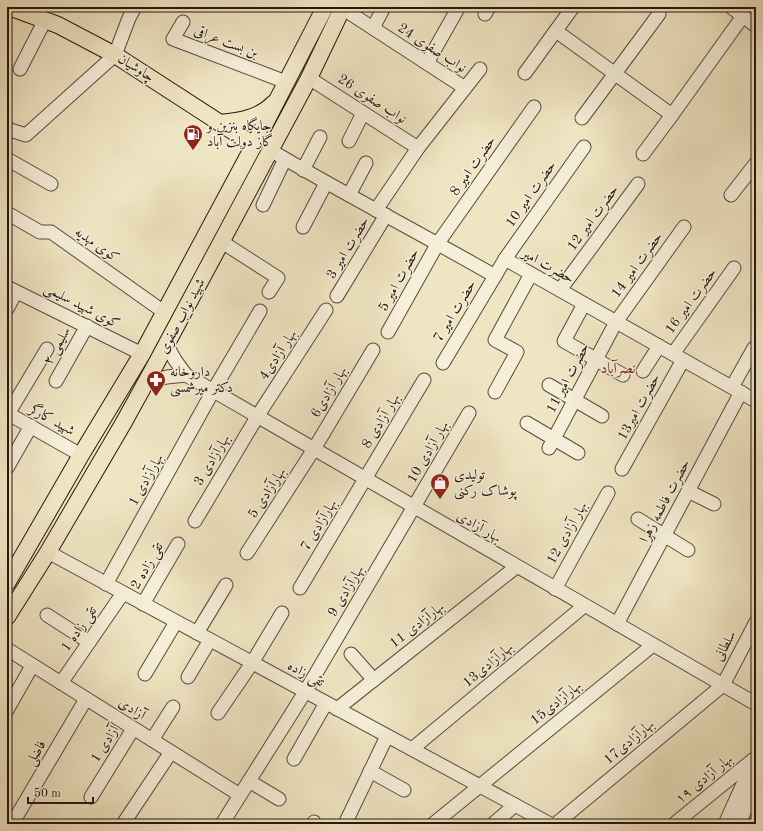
<svg xmlns="http://www.w3.org/2000/svg" width="763" height="831" viewBox="0 0 763 831" font-family="'Old Standard TT',Amiri,serif">
<rect width="100%" height="100%" fill="#f0e5c3"/>
<filter id="stains"><feTurbulence type="fractalNoise" baseFrequency=".005" numOctaves="4"/><feColorMatrix values="0 0 0 0 .2 0 0 0 0 .09 0 0 0 0 .02 0 0 0 .5 -.17"/></filter>
<radialGradient id="worn" r=".72"><stop offset=".6" stop-color="#630" stop-opacity="0"/><stop offset="1" stop-color="#630" stop-opacity=".3"/></radialGradient>
<g fill="none" stroke-linecap="round" stroke-linejoin="round">
<g stroke="#584a3c" stroke-width="15">
<g id="minor">
<polyline points="731,7 756,26"/>
<polyline points="342,8 465,88"/>
<polyline points="485,14 489,7"/>
<polyline points="183,22 173,39 286,82"/>
<polyline points="373,28 384,7"/>
<polyline points="556,31 672,115 743,16"/>
<polyline points="427,63 457,10"/>
<polyline points="20,69 45,20"/>
<polyline points="525,73 573,7"/>
<polyline points="309,78 418,148"/>
<polyline points="582,118 659,14"/>
<polyline points="7,129 26,135 115,55 129,18 135,7"/>
<polyline points="349,141 363,113"/>
<path d="M270,150C344,194 420,233 495,276L505,259L756,401"/>
<polyline points="643,154 672,115"/>
<polyline points="7,159 51,184"/>
<polyline points="303,170 320,137"/>
<polyline points="349,195 366,163"/>
<polyline points="731,195 756,163"/>
<polyline points="263,205 285,159"/>
<polyline points="376,210 418,148 480,69"/>
<polyline points="7,213 40,232 51,232 164,312"/>
<polyline points="303,227 326,183"/>
<polyline points="222,242 278,278 269,292"/>
<polyline points="505,259 584,147"/>
<polyline points="7,287 142,354"/>
<polyline points="560,290 638,184"/>
<polyline points="337,296 386,215"/>
<polyline points="584,304 564,341 623,375"/>
<polyline points="7,309 16,292"/>
<polyline points="388,332 438,243 534,107"/>
<polyline points="166,344 175,360 186,375 756,704"/>
<polyline points="673,354 734,268"/>
<polyline points="443,363 495,276"/>
<polyline points="643,371 659,346"/>
<polyline points="56,381 87,326"/>
<polyline points="146,382 167,377 186,375"/>
<polyline points="549,385 602,416"/>
<polyline points="732,387 754,348"/>
<polyline points="495,392 517,352 495,340 531,274"/>
<polyline points="7,413 81,455"/>
<polyline points="8,414 47,349"/>
<polyline points="527,423 578,453"/>
<polyline points="549,448 616,322 684,227"/>
<polyline points="7,468 31,426"/>
<polyline points="622,469 683,360"/>
<polyline points="688,491 714,504"/>
<polyline points="638,519 688,550"/>
<polyline points="195,521 257,417 326,310"/>
<polyline points="48,552 550,824"/>
<polyline points="247,553 314,449 373,350"/>
<polyline points="106,584 213,391 260,311"/>
<polyline points="300,588 424,380"/>
<polyline points="555,589 608,493"/>
<polyline points="143,604 178,544"/>
<polyline points="47,615 89,642"/>
<polyline points="617,624 741,392"/>
<polyline points="197,633 226,585"/>
<polyline points="7,649 240,795"/>
<polyline points="351,654 374,680"/>
<polyline points="145,674 176,622"/>
<polyline points="188,677 210,640"/>
<polyline points="61,683 123,593"/>
<polyline points="337,709 516,567"/>
<polyline points="7,710 32,666"/>
<polyline points="218,713 252,663 282,613"/>
<polyline points="152,740 173,707"/>
<polyline points="412,749 584,606"/>
<polyline points="294,759 326,703"/>
<polyline points="370,771 404,790"/>
<polyline points="249,781 279,799"/>
<polyline points="91,797 133,729"/>
<polyline points="12,824 86,699"/>
<polyline points="123,824 171,752"/>
<polyline points="222,824 305,692 469,413"/>
<polyline points="313,824 314,822"/>
<polyline points="345,824 387,736"/>
<polyline points="433,824 653,645"/>
<polyline points="493,824 515,805"/>
<polyline points="556,824 723,685 756,622"/>
<polyline points="674,824 754,759"/>
<polyline points="725,824 753,762"/>
<polyline points="739,824 756,785"/>
</g>
</g>
<g stroke="#25170f" stroke-width="18">
<g id="major">
<polyline points="9,7 58,25 115,55 254,145"/>
<path d="M220,123C240,121 260,118 274,103"/>
<polyline points="7,583 81,455 142,354 254,145 325,7"/>
<polyline points="7,617 48,552 124,422 157,362 309,78 343,7"/>
</g>
</g>
<use href="#minor" stroke="#f5eed8" stroke-width="13"/>
<use href="#major" stroke="#f0e5c3" stroke-width="16"/>
</g>
<defs>
<g id="fuel-pin" transform="scale(1)"><path d="M0 17L-7.5 6A9.5 9.5 0 1 1 7.5 6Z" fill="#8f2418" stroke="#f5eed8"/><path d="M-5.5-6h7V0h2V4h1.3V-2.5L3-4.5l.8-.8L6-3V5H2.5V1h-1V6h-7ZM-4.2-4.7v3.2H.2V-4.7Z" fill="#fff"/></g>
<g id="pharmacy-pin" transform="scale(1)"><path d="M0 17L-7.5 6A9.5 9.5 0 1 1 7.5 6Z" fill="#8f2418" stroke="#f5eed8"/><path d="M-2-6h4v4h4v4h-4v4h-4v-4h-4v-4h4Z" fill="#fff"/></g>
<g id="shop-pin" transform="scale(1)"><path d="M0 17L-7.5 6A9.5 9.5 0 1 1 7.5 6Z" fill="#8f2418" stroke="#f5eed8"/><path d="M-5-2.5h2.3a2.7 3.5 0 0 1 5.4 0H5L5.5 6h-11ZM-1.5-2.5h3a1.5 2.3 0 0 0-3 0Z" fill="#fff"/></g>
</defs>
<g fill-rule="evenodd">
<use href="#fuel-pin" x="193" y="134"/>
<use href="#pharmacy-pin" x="156" y="380"/>
<use href="#shop-pin" x="440" y="483"/>
</g>
<g text-anchor="middle" dominant-baseline="central" stroke-width="3" stroke-linejoin="round" paint-order="stroke">
<g font-size="14" fill="#25170f" stroke="#f5eed8">
<text transform="translate(226 42) rotate(21)">بن بست عراقی</text>
<text transform="translate(432 48) rotate(33)">نواب صفوی 24</text>
<text transform="translate(136 68) rotate(32)">چاوشیان</text>
<text transform="translate(372 99) rotate(33)">نواب صفوی 26</text>
<text transform="translate(473 166) rotate(-55)">حضرت امیر 8</text>
<text transform="translate(531 194) rotate(-55)">حضرت امیر 10</text>
<text transform="translate(593 218) rotate(-54)">حضرت امیر 12</text>
<text transform="translate(97 245) rotate(35)">کوی مهدیه</text>
<text transform="translate(348 248) rotate(-59)">حضرت امیر 3</text>
<text transform="translate(637 265) rotate(-54)">حضرت امیر 14</text>
<text transform="translate(548 266) rotate(29)">حضرت امیر</text>
<text transform="translate(399 280) rotate(-61)">حضرت امیر 5</text>
<text transform="translate(691 301) rotate(-54)">حضرت امیر 16</text>
<text transform="translate(82 306) rotate(27)">کوی شهید سلیمی</text>
<text transform="translate(455 311) rotate(-59)">حضرت امیر 7</text>
<text transform="translate(182 316) rotate(-62)">شهید نواب صفوی</text>
<text transform="translate(57 346) rotate(-61)">سلیمی ۲</text>
<text transform="translate(278 355) rotate(-57)">بهار آزادی4</text>
<text transform="translate(568 378) rotate(-62)">حضرت امیر 11</text>
<text transform="translate(329 392) rotate(-59)">بهار آزادی6</text>
<text transform="translate(639 407) rotate(-61)">حضرت امیر13</text>
<text transform="translate(52 420) rotate(29)">شهید کارگر</text>
<text transform="translate(381 421) rotate(-59)">بهار آزادی 8</text>
<text transform="translate(428 452) rotate(-60)">بهار آزادی 10</text>
<text transform="translate(212 460) rotate(-59)">بهارآزادی 3</text>
<text transform="translate(146 480) rotate(-61)">بهارآزادی 1</text>
<text transform="translate(267 493) rotate(-57)">بهارآزادی 5</text>
<text transform="translate(665 501) rotate(-62)">حضرت فاطمه زهرا</text>
<text transform="translate(319 525) rotate(-59)">بهارآزادی 7</text>
<text transform="translate(479 527) rotate(30)">بهار آزادی</text>
<text transform="translate(567 533) rotate(-61)">بهار آزادی 12</text>
<text transform="translate(147 566) rotate(-60)">تقی زاده 2</text>
<text transform="translate(346 591) rotate(-59)">بهارآزادی 9</text>
<text transform="translate(417 625) rotate(-38)">بهارآزادی 11</text>
<text transform="translate(79 629) rotate(-55)">تقی زاده 1</text>
<text transform="translate(725 646) rotate(-62)">سلطانی</text>
<text transform="translate(488 665) rotate(-40)">بهارآزادی13</text>
<text transform="translate(306 674) rotate(28)">تقی زاده</text>
<text transform="translate(556 703) rotate(-39)">بهارآزادی15</text>
<text transform="translate(132 709) rotate(32)">آزادی</text>
<text transform="translate(629 742) rotate(-40)">بهارآزادی17</text>
<text transform="translate(105 744) rotate(-58)">آزادی 1</text>
<text transform="translate(36 753) rotate(-59)">فاضلی</text>
<text transform="translate(704 779) rotate(-39)">بهار آزادی ۱۹</text>
</g>
<g font-size="14" fill="#25170f" stroke="#f5eed8" text-anchor="start">
<text x="207" y="126">جایگاه بنزین و<tspan x="207" dy="16">گاز دولت آباد</tspan></text>
<text x="170" y="372">داروخانه<tspan x="170" dy="16">دکتر میرشمسی</tspan></text>
<text x="454" y="475">تولیدی<tspan x="454" dy="16">پوشاک رکنی</tspan></text>
</g>
<g font-size="15" fill="#7a1f14" stroke="#f5eed8">
<text x="618" y="369">نصرآباد</text>
</g>
</g>
<rect width="763" height="831" fill="none" stroke="#f0e5c3" stroke-width="24"/>
<rect x="8" y="8" width="747" height="815" fill="none" stroke="#25170f" stroke-width="2"/>
<rect x="12" y="12" width="739" height="807" fill="none" stroke="#25170f"/>
<path d="M28 797v6h65v-6" fill="none" stroke="#25170f" stroke-width="2"/>
<text x="34" y="797" font-size="12" fill="#25170f" stroke="#f5eed8" stroke-width="3" paint-order="stroke">50 m</text>
<rect width="100%" height="100%" filter="url(#stains)"/>
<rect width="100%" height="100%" fill="url(#worn)"/>
</svg>
